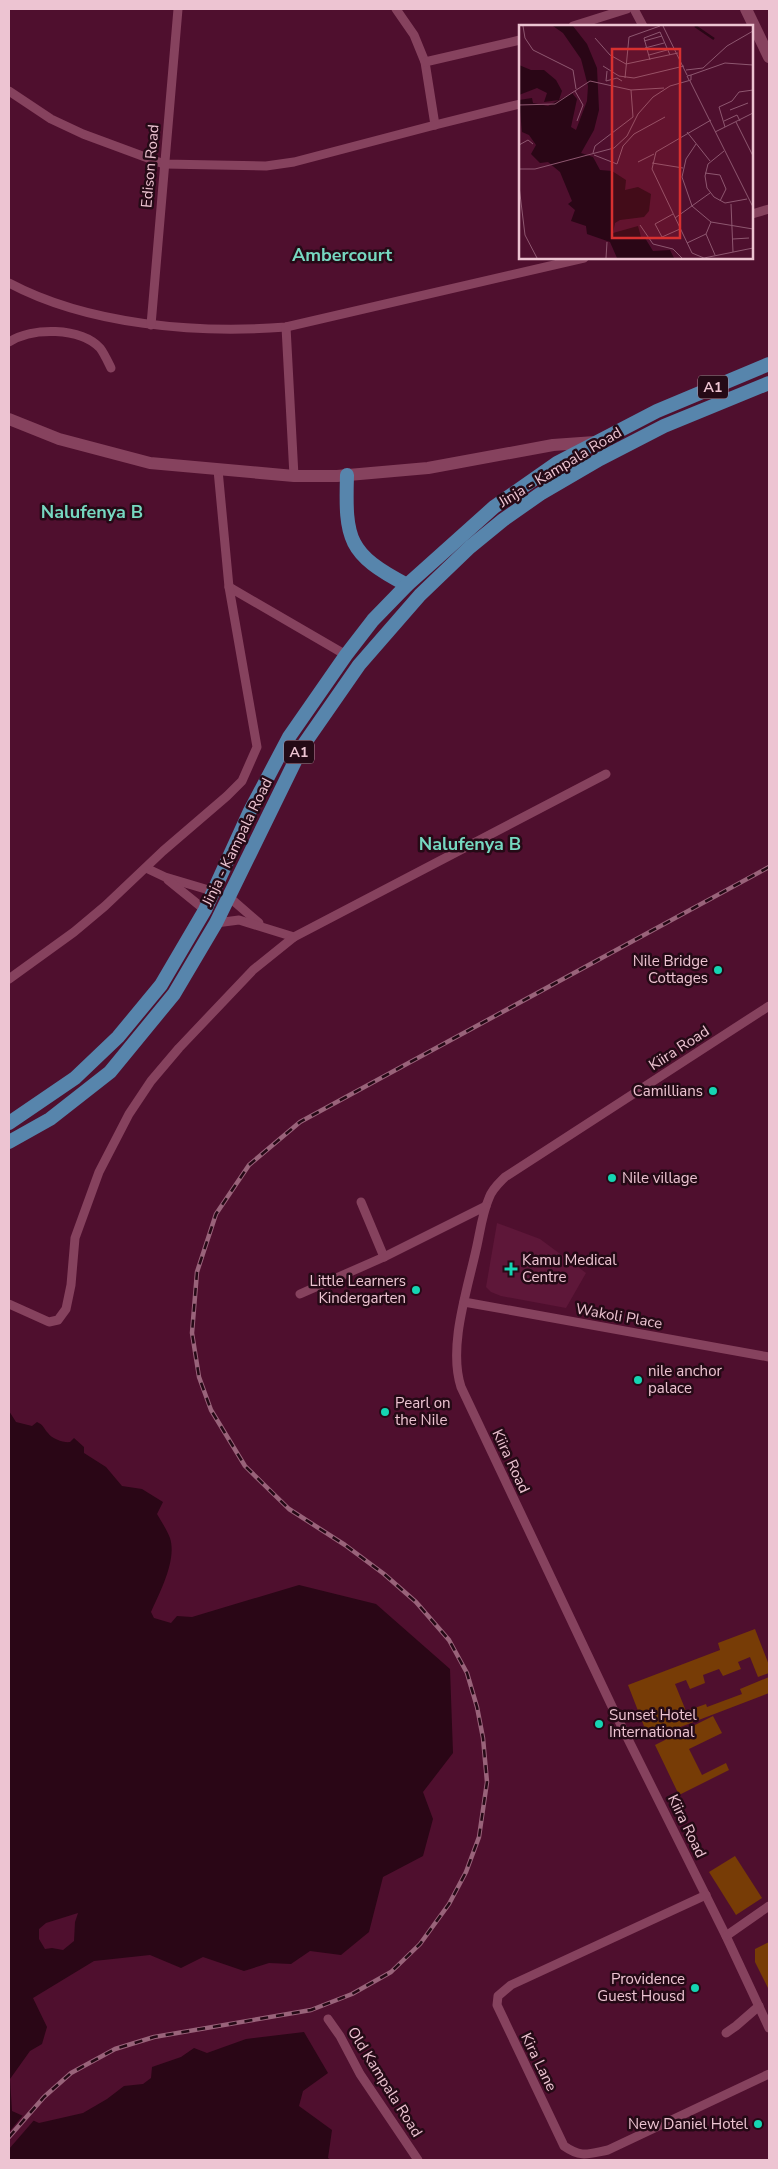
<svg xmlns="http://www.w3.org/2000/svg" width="778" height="2169" viewBox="0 0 778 2169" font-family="'Nunito Sans',sans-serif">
<rect width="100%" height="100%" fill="#4f0f2e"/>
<polygon fill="#5e1739" points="497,1223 540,1239 586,1273 566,1308 501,1296 491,1292 486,1287"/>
<g fill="#773c06">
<polygon points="755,1629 769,1665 769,1673 758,1677 750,1657 738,1662 741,1669 723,1676 719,1669 703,1675 705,1683 690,1689 686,1680 675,1684 686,1711 706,1704 707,1707 742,1694 740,1689 769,1677 769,1693 649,1739 628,1685 720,1650 718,1643"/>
<polygon points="713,1716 722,1733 689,1749 702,1775 726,1763 729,1770 679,1795 655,1745"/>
<polygon points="735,1856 762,1898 736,1915 709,1872"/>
<polygon points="769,1942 769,1990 755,1962 755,1949"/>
</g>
<path fill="#2a0616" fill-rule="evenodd" d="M9,1411L16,1422L32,1426L37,1422C44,1425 43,1428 48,1433C52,1439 64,1443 70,1442L74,1438L84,1447V1453L106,1467L122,1486L142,1489L163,1502L157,1514C161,1521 167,1530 170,1538C177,1560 160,1592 151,1612L154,1618L171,1623L177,1616L192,1617L299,1585L376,1604L450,1669L453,1753L423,1792L433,1819L423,1856L383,1877L369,1932L341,1955L310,1951L291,1964L269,1963L244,1971L203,1957L181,1968L150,1955L94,1961L33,1998L47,2027L42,2044L30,2051L10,2079L12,2111L39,2123L83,2113L107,2099L124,2086L143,2084L151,2078L152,2067L181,2057L194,2048L207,2053L246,2039L304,2032L328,2073L303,2091L299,2106L332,2130L328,2158L331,2160H9ZM78,1913L75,1922L74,1941L63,1950L52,1948L45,1949L39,1939V1929L46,1923Z"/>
<polygon fill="#4f0f2e" points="24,2114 35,2119 9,2149 9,2132"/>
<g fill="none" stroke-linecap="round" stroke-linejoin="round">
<g stroke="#86425e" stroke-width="9">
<polyline points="396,9 414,35 425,62 435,125"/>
<polyline points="634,9 643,26"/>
<polyline points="573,26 627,9"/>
<polyline points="425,62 520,40"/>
<polyline points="9,91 51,119 83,134 164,164 266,166 294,162 435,125 520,104"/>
<polyline points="752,214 769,209"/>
<path d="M9,283C88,325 197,334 286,327L584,258"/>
<polyline points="151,325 178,9"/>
<polyline points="286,327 294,476"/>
<path d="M9,342C32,327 80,327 100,348C104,353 108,362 111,368"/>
<polyline points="229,587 346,655"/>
<polyline points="146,868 165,877 212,891"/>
<polyline points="168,880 205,910"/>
<polyline points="229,897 259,923"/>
<polyline points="216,923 239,920 294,937"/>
<polyline points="9,979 74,932 105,906 163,851 227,796 242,781 257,747 229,587 218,470"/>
<path d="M769,1006L505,1177C499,1183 492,1189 489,1198C482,1214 480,1233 476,1250C467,1291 448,1347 461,1387L617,1717L726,1936L769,2028"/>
<polyline points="361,1202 384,1257"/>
<polyline points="300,1294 384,1257 486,1206"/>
<polyline points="464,1302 769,1357"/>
<polyline points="9,1304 49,1322 58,1320 66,1309 71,1285 75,1238 99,1172 129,1114 151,1081 179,1048 253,970 294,937 606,774"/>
<path d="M706,1895L511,1985L498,1996L497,2005L564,2146C581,2158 588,2154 608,2150L769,2074"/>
<polyline points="726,1936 769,1906"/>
<polyline points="328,2019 340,2036 360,2074 418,2160"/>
<polyline points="726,2033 736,2026 759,2006"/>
</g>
<g stroke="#86425e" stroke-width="12">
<polyline points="746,9 769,57"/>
<polyline points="9,419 59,439 150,463 294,476 337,476 428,468 553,445 595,442"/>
</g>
<g stroke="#5785ac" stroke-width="14">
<path d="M347,475C345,540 348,554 407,585"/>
<polyline points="9,1123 75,1078 118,1037 161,985 205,910 250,811 289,737 346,655 373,620 407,585 494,507 557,463 657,411 769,364"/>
<polyline points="9,1142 50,1119 110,1072 174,994 216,923 302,747 359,665 420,595 470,547 503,520 540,494 600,459 664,426 769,383"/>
</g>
<g stroke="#99637a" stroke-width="4.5">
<polyline id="rail" points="9,2137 44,2097 71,2073 115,2049 154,2037 311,2010 352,1994 391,1972 420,1944 449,1904 466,1872 479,1837 487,1782 483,1738 477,1707 467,1673 449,1640 416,1602 384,1574 345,1545 289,1509 245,1466 211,1410 199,1377 192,1333 197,1272 216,1214 249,1165 300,1122 769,867"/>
</g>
<use href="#rail" stroke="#250a16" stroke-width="2.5" stroke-dasharray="8" stroke-linecap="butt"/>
</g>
<g fill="#15d5b3" stroke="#250a16" stroke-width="2">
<circle cx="718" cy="970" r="5"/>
<circle cx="713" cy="1091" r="5"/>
<circle cx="612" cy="1178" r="5"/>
<path d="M508.5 1261.5h5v5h5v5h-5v5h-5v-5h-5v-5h5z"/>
<circle cx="416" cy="1290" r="5"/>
<circle cx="638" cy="1380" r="5"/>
<circle cx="385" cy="1412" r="5"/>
<circle cx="599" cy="1724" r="5"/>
<circle cx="695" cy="1988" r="5"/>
<circle cx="758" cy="2124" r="5"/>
</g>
<g text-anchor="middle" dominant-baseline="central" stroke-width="5" stroke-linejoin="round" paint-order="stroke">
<g fill="#250a16" stroke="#b18c9a" stroke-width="1">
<rect x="698" y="375.5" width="30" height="23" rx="4"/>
<rect x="284" y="740.5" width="30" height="23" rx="4"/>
</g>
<g font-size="14" font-weight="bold" fill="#edc4d2">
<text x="713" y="387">A1</text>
<text x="299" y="752">A1</text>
</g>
<g font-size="15" fill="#edc4d2" stroke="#250a16">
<text transform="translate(150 166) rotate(-85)">Edison Road</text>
<text transform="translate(560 467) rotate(-31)">Jinja - Kampala Road</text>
<text transform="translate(237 842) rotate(-64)">Jinja - Kampala Road</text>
<text transform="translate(679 1048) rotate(-33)">Kiira Road</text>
<text transform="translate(619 1316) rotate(10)">Wakoli Place</text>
<text transform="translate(511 1461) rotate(65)">Kiira Road</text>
<text transform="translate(687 1826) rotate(64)">Kiira Road</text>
<text transform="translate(539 2062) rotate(64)">Kira Lane</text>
<text transform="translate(385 2082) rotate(58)">Old Kampala Road</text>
</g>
<g font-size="15" fill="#edc4d2" stroke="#250a16" text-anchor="end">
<text x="708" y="961">Nile Bridge<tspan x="708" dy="17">Cottages</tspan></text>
<text x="703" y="1091">Camillians</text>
<text x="622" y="1178" text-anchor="start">Nile village</text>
<text x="522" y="1260" text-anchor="start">Kamu Medical<tspan x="522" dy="17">Centre</tspan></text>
<text x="406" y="1281">Little Learners<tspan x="406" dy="17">Kindergarten</tspan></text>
<text x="648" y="1371" text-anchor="start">nile anchor<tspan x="648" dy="17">palace</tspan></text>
<text x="395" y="1403" text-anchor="start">Pearl on<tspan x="395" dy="17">the Nile</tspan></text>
<text x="609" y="1715" text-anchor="start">Sunset Hotel<tspan x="609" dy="17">International</tspan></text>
<text x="685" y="1979">Providence<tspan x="685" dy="17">Guest Housd</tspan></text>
<text x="748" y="2124">New Daniel Hotel</text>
</g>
<g font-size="18" font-weight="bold" fill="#76d8c0" stroke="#250a16">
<text x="342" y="255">Ambercourt</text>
<text x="92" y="512">Nalufenya B</text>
<text x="470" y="844">Nalufenya B</text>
</g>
</g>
<g transform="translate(519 25)">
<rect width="234" height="234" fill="#4f0f2e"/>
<path d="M34,1H54L68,19L78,43L80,85L75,105L62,128L74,132L81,145L93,146L107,155L106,165L119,162L132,169L130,186L125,192L101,195L96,198L94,208L119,201L122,212L126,213L134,226L151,225L155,233H98L91,217L68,209L67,201L52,196L56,185L49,179L53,176L41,147L29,137L21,138L12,129L17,120L10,110L3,107L0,75L13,73L14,78L29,81L53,68L58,74L52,102L57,105L68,76L69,61L62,34L44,8ZM0,40L12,45H25L37,55L43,66L40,75L25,77L28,68L18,63L0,70Z" fill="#2a0616"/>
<path fill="none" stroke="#2a0616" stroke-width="2.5" d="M176,1L195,14"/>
<path fill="none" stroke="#8e5770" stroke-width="1" d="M4,1L6,13L14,25L54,45L57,64M144,1L168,50M76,13L91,30L107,39L159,28M125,16L143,11M126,23L145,18M130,30L148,25M131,35L125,13L141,7L151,30M84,41L100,51L115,53L165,41M167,45L184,43L208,21L234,6M88,46L87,56L98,53L103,56M172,50L206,38L234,40M106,53L110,12L141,1M171,56L234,182M56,66L64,80L58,96M0,80L36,79L71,56L112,65L145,63M211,85L229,78M192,95L137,127L133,144L173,228L185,233L234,223M205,96L218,90L221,96M217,97L234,131M206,102L200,82L213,76L220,67L234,65M168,107L191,136M196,107L234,88M177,119L167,134L163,152L173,181L192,197L234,204M0,120L9,115L14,119M205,126L189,139L186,151L188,163L195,172L206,178L228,174M74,128L76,121L114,92L112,65M75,130L98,139L104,121L115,109L146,92M119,137L135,129M133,138L164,143M0,144H16L95,123L108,111L119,89L134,72L151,61L172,55V50L168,51L170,55M186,148L201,150L207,164L201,176M0,161L6,210L18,233M212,179L214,227M154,189L136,199L143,212L161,204M156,193L191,168M121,200L134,219L154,224L163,233M187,209L196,230M214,214L230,213M168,218L187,209L192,197M87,233L88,217"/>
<path fill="#d73030" fill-opacity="0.15" stroke="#d73030" stroke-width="2.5" d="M93,24H161V213H93Z"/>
<rect width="234" height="234" fill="none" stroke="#edc4d2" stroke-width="2.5"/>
</g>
<rect width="778" height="2169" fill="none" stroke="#edc4d2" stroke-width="20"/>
</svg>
